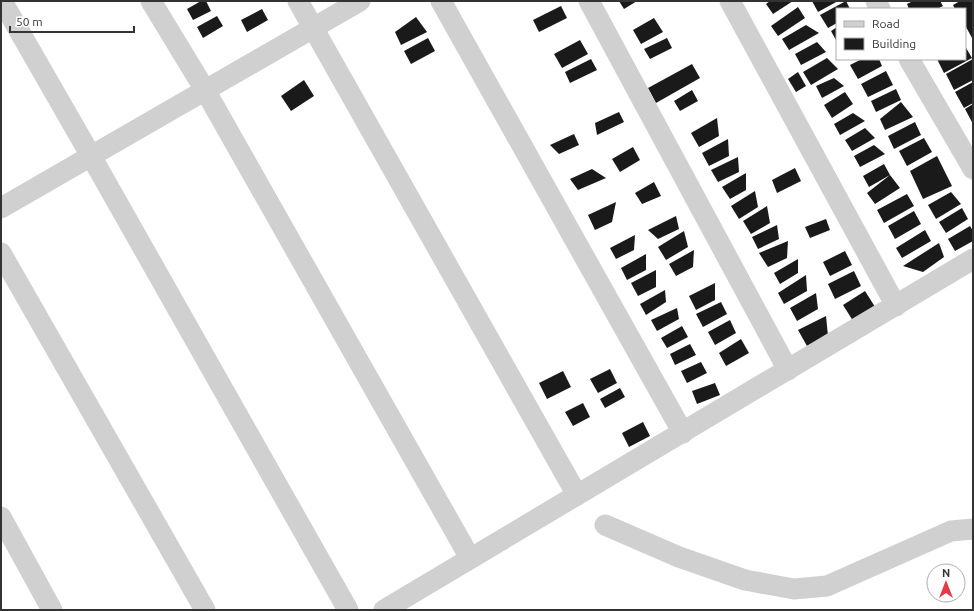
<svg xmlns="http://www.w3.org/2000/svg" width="974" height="611" viewBox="0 0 974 611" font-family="Ubuntu,sans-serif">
<rect width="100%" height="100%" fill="#fff"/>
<g fill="#1a1a1a">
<polygon points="201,1 206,1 211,11 193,20 187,9"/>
<polygon points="619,1 637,1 624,9"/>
<polygon points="770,1 793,1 773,14 766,4"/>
<polygon points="812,1 838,1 818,12"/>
<polygon points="846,1 850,9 837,9 837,23 828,28 820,15"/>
<polygon points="913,1 940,1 943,6 937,9 909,9 907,4"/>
<polygon points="960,1 973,1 973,37 972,38 965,25 965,9 955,9 953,5"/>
<polygon points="561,6 567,18 539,32 533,20"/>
<polygon points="798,7 805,18 778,36 771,26"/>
<polygon points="262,9 268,20 247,32 241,20"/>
<polygon points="217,16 223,26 203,38 197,27"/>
<polygon points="416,17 427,32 401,45 395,32"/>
<polygon points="654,18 663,32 641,44 633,30"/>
<polygon points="806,25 819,33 789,50 782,39"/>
<polygon points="837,27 837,42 831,31"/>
<polygon points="428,38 435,51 411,64 404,51"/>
<polygon points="667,38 672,48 650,59 644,49"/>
<polygon points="580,40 588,54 562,68 554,54"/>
<polygon points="817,42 826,52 801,65 795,54"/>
<polygon points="965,46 972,58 944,73 937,59 965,59"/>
<polygon points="827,58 838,69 811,85 803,72"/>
<polygon points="591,59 597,70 570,83 565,72"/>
<polygon points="862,59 879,59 882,66 858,79 850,65"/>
<polygon points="973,59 973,80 954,90 946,74"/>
<polygon points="692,64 700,78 656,103 648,88"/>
<polygon points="886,71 893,85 868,97 861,84"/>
<polygon points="798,72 806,86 796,92 788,79"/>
<polygon points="834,78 844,86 822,98 816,86"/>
<polygon points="304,80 314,96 291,111 281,96"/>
<polygon points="973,82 973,103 964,108 955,92"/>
<polygon points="896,89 901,100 876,112 871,101"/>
<polygon points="692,90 698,101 680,111 674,101"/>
<polygon points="845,92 853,104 832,118 824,105"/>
<polygon points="901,102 913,117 885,130 880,119"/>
<polygon points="973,104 973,124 965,109"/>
<polygon points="619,112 624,122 597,135 595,123"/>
<polygon points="853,113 865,121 840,135 834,124"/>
<polygon points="717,118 719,136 699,147 691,133"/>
<polygon points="915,122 921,135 894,149 888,136"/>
<polygon points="865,128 875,138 852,151 845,140"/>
<polygon points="574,134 579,145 559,154 550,145"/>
<polygon points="924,138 932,152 907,166 899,151"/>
<polygon points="728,139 729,156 709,166 702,153"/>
<polygon points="874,145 885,154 860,167 854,156"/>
<polygon points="633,147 640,160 620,172 612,159"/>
<polygon points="937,156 952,186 923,199 910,171"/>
<polygon points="738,157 739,172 718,182 711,170"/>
<polygon points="884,164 890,175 900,188 875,204 867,193 890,175 869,187 863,176"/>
<polygon points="795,168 801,181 777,193 772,180"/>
<polygon points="592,169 606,178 578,190 570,179"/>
<polygon points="746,173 746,190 730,199 722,187"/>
<polygon points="654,182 661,196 642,204 635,193"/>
<polygon points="755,191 758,207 739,219 731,206"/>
<polygon points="951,192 961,204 936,219 928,205"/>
<polygon points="907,194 914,206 884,223 877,210"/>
<polygon points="616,202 612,222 595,230 588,215"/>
<polygon points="767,206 770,223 751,234 743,221"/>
<polygon points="962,208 968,219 946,233 939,222"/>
<polygon points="914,211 921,224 895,239 888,226"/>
<polygon points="676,216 679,229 658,239 648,230"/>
<polygon points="826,219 830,230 810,238 805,227"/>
<polygon points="777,225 779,239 758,249 752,237"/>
<polygon points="970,226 973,231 973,241 955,251 948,239"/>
<polygon points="925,230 931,241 902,258 896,248"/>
<polygon points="684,231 688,247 666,260 658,247"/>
<polygon points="635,235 634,250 616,259 610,248"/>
<polygon points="788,241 787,258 768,267 759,253"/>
<polygon points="939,243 944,257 923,272 903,266"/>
<polygon points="694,250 693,267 676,276 669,264"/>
<polygon points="845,251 852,265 830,276 823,262"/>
<polygon points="646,254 646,270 627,280 621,268"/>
<polygon points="798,259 798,273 780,284 774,273"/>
<polygon points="656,270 656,287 638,296 631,283"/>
<polygon points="854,271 861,286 835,299 828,284"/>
<polygon points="806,275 807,291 784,304 778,293"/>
<polygon points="715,283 715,300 696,310 689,296"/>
<polygon points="665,290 666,302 646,315 640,304"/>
<polygon points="865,291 877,310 855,324 843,305"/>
<polygon points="816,293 818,309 797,321 790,308"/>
<polygon points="721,302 727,314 703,327 696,314"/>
<polygon points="677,308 679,319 657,331 651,320"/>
<polygon points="826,316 828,336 807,346 798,330"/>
<polygon points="730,320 736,333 715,345 708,332"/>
<polygon points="682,326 688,337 667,348 661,338"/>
<polygon points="741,339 749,353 726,366 719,353"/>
<polygon points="690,344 696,355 675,365 670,354"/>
<polygon points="701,362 707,373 687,383 681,371"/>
<polygon points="610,369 617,383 598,393 590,379"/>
<polygon points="563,371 571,387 547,399 539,383"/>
<polygon points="715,383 720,395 697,404 692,391"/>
<polygon points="620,388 625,397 605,408 600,399"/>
<polygon points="583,403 590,417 573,426 565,412"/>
<polygon points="643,422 650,436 629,447 622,433"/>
</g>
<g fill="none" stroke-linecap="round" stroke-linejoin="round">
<g stroke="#d0d0d0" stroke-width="21">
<polyline points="2,1 91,156 348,610"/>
<polyline points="151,1 205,90 470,558"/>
<polyline points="298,1 577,495"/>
<polyline points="441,1 683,433"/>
<polyline points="589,1 788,370"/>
<polyline points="730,1 896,306"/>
<polyline points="876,1 880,9"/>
<polyline points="909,59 973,169"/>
<polyline points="1,208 360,1"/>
<polyline points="1,253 205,610"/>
<polyline points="1,517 52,610"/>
<polyline points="605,525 679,557 745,580 794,589 827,586 951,531 973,529"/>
<polyline points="384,610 973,259"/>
</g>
</g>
<rect width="974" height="611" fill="none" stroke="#333333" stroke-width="4"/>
<rect x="836" y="8" width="130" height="52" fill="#ffffff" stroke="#adadad"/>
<rect x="844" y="21" width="20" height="6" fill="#d0d0d0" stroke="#adadad"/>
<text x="872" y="28" font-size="12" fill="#333333">Road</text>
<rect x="844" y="38" width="20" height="12" fill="#1a1a1a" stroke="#adadad"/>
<text x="872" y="48" font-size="12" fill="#333333">Building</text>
<g transform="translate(946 583)"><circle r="19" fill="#ffffff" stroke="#adadad"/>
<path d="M0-3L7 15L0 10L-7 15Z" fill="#e63946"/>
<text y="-6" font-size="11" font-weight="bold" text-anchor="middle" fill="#333333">N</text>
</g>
<path d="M10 26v6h124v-6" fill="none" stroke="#333333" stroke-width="2"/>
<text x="16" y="26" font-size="12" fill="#333333" stroke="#ffffff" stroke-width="3" paint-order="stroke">50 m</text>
</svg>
